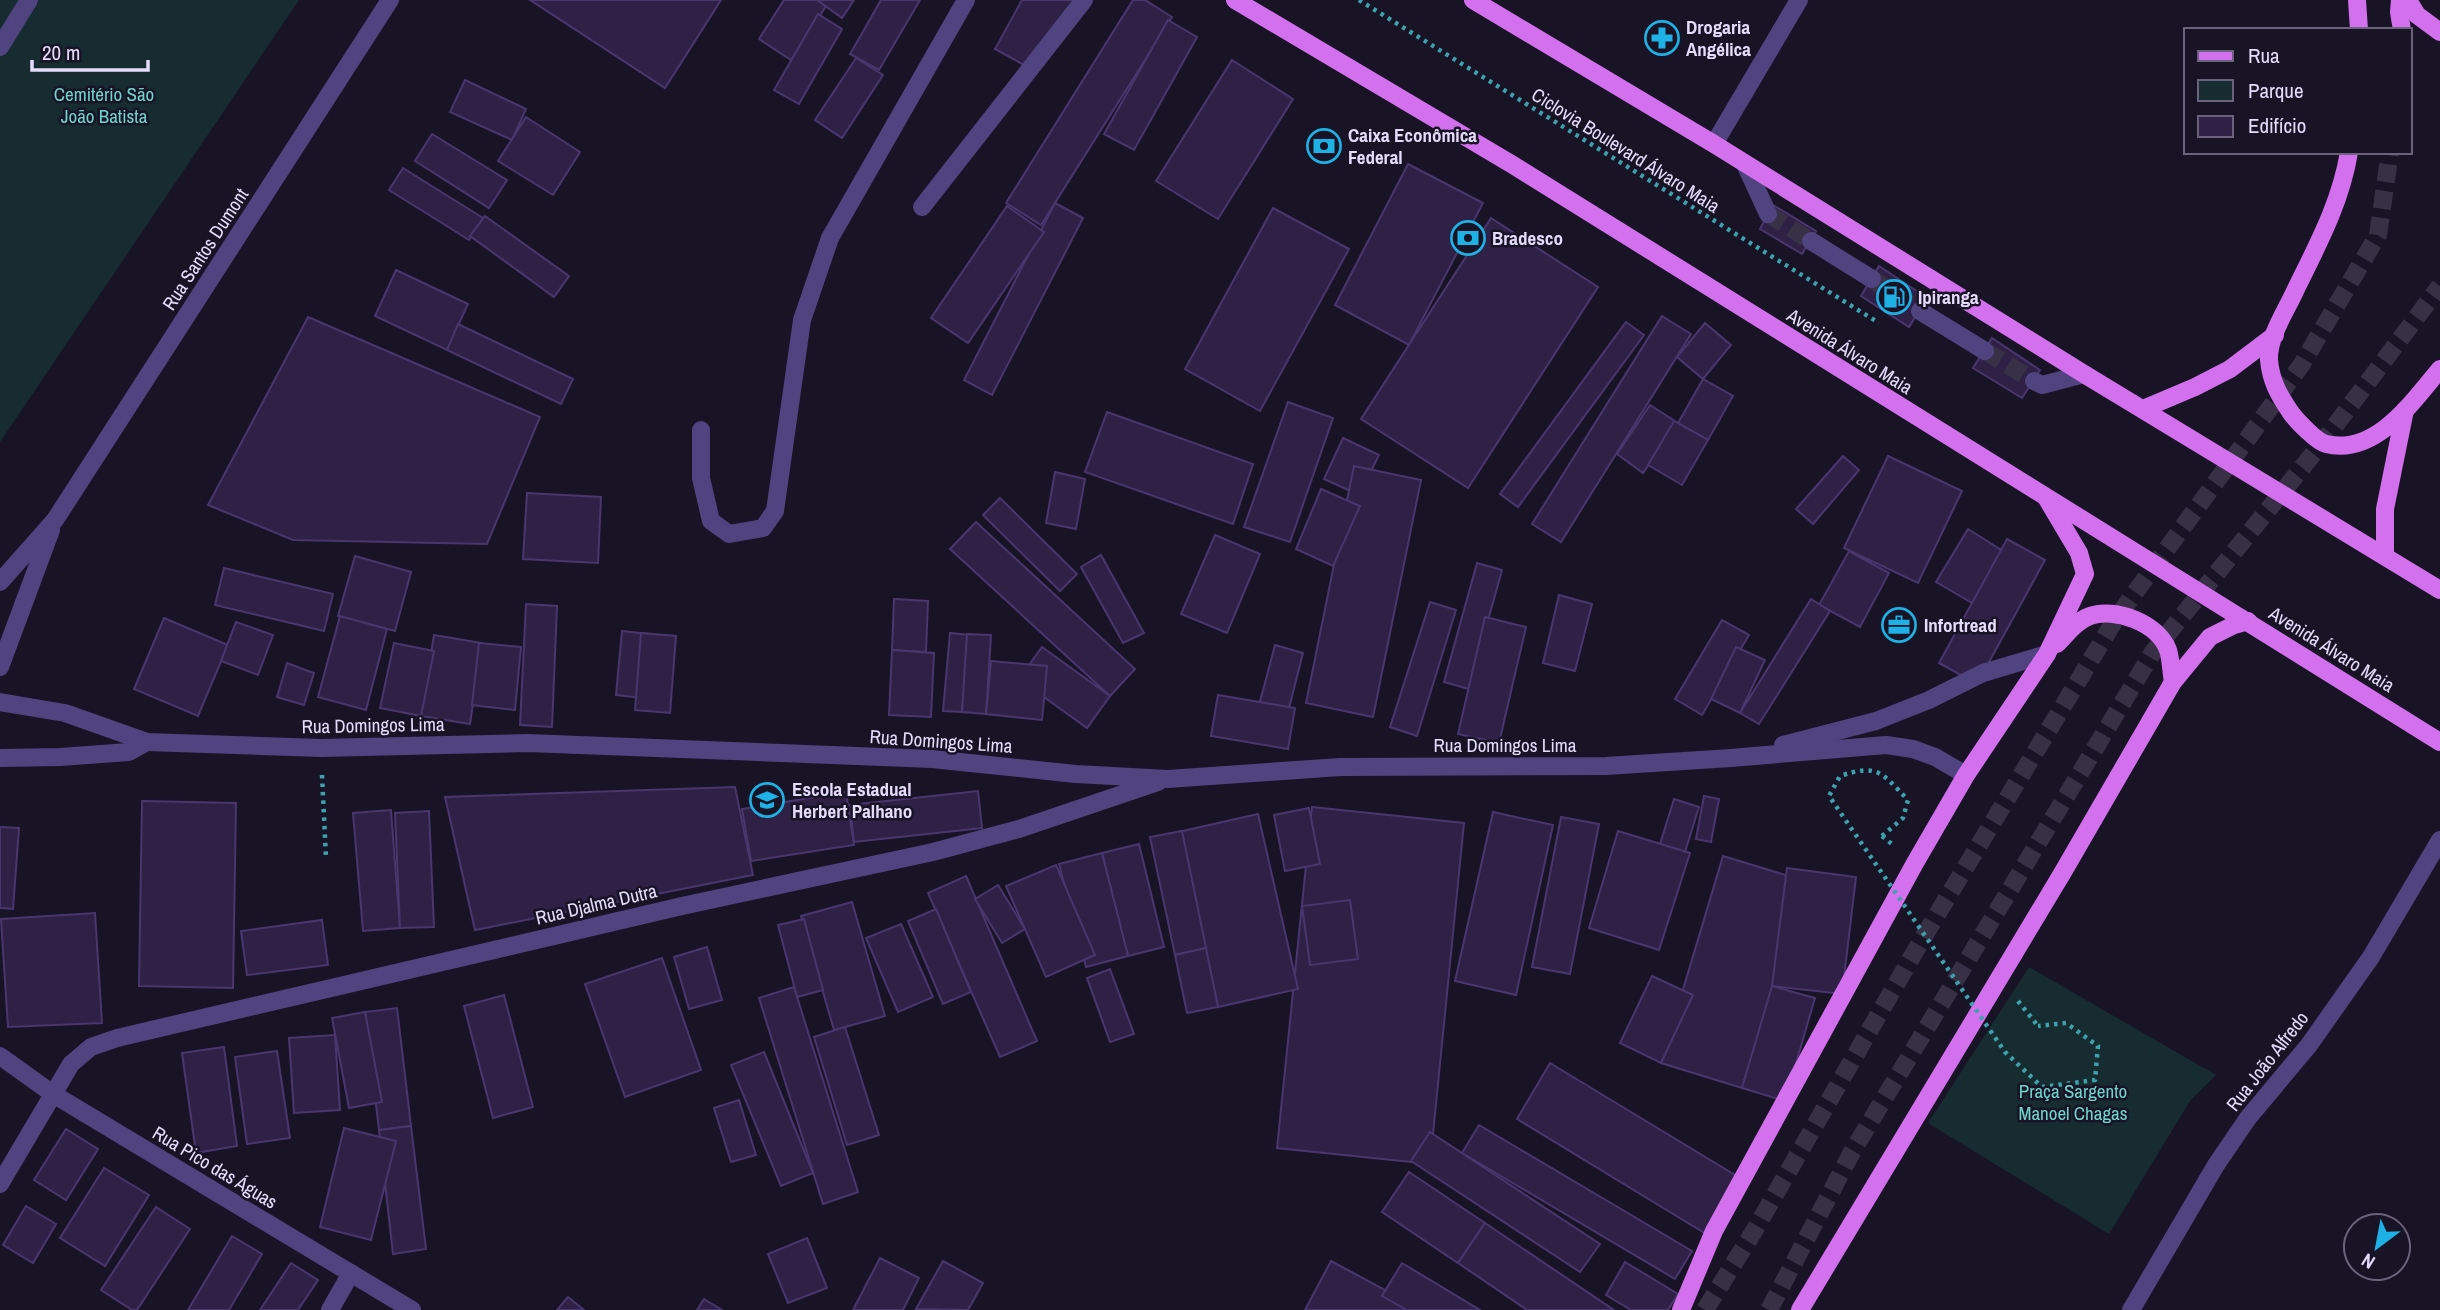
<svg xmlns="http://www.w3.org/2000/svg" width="2440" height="1310" viewBox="0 0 2440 1310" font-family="'Archivo Narrow',sans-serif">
<rect width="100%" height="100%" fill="#191326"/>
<g fill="#162c30">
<polygon points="0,0 299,0 0,442"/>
<polygon points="2029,967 2216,1075 2190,1101 2109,1234 1928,1123"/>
</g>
<g fill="#2e2145" stroke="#4a366e" stroke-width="2">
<polygon points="530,0 721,0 665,88"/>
<polygon points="784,0 830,0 791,60 759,39"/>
<polygon points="817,0 854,0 842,18"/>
<polygon points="881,0 920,0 879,70 850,54"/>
<polygon points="1022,0 1074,0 1033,70 995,49"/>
<polygon points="1133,0 1145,0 1172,17 1041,225 1006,203"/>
<polygon points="818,14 842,29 799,104 774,90"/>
<polygon points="1168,20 1197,37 1134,150 1104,134"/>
<polygon points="856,58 883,75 842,138 815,120"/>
<polygon points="1232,60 1293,99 1218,219 1156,181"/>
<polygon points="465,80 526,109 512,140 450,112"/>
<polygon points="526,117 580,152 553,195 498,161"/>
<polygon points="432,134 507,180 489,208 415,161"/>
<polygon points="1408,164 1483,203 1409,345 1335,305"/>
<polygon points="403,168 483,218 469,240 389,190"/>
<polygon points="1055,203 1083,218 992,395 964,380"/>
<polygon points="1773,205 1816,231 1802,254 1760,229"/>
<polygon points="1007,206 1044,232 968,343 931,318"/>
<polygon points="1273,208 1349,249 1260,411 1185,369"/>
<polygon points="485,216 569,276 554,297 470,236"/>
<polygon points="1491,218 1598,287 1468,488 1361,419"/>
<polygon points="1879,266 1927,298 1909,327 1861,296"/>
<polygon points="396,270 468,304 447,350 375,316"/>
<polygon points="1662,316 1691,334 1561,542 1532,524"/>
<polygon points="308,317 540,417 487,544 293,540 208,505"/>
<polygon points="1626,322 1644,335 1518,507 1500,494"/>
<polygon points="1705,323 1731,345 1703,379 1677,357"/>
<polygon points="458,324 573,379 561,404 447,350"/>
<polygon points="1992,338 2040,370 2022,398 1973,368"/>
<polygon points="1703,379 1733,396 1708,440 1678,423"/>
<polygon points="1288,402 1333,418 1290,542 1244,527"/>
<polygon points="1650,405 1678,423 1643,473 1617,454"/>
<polygon points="1107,412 1253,464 1233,524 1085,472"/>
<polygon points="1674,421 1708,440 1682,485 1648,465"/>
<polygon points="1343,438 1379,455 1359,495 1324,479"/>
<polygon points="1843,456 1859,470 1813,524 1796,509"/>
<polygon points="1888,456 1962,491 1918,583 1844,548"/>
<polygon points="1354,466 1421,480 1373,717 1306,703"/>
<polygon points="1055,472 1085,479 1076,529 1046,523"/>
<polygon points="1321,489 1360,506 1333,566 1296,549"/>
<polygon points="527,493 601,497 598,563 523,559"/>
<polygon points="1000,498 1077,574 1060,591 983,515"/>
<polygon points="976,522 1135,669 1110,696 950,549"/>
<polygon points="1968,529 2003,551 1972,603 1936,582"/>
<polygon points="1215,535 1260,554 1227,633 1181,614"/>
<polygon points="2007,539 2045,560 1977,684 1939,663"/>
<polygon points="1849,551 1889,573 1860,627 1819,605"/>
<polygon points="1101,555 1144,633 1123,643 1081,567"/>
<polygon points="355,556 411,572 395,631 338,616"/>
<polygon points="1477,563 1502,570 1469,689 1444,682"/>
<polygon points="224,568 333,594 324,631 215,605"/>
<polygon points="1559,595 1592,604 1575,671 1543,663"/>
<polygon points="894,599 928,601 926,652 892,650"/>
<polygon points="1811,599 1830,611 1759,724 1740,713"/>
<polygon points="1430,602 1456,610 1417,736 1390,727"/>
<polygon points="526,604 557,606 552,727 520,725"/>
<polygon points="340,616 387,629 366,710 318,697"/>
<polygon points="1485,617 1526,627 1499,743 1458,734"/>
<polygon points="164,618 228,645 198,716 134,689"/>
<polygon points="1722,620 1749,635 1702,715 1675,699"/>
<polygon points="236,622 273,635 258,675 221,661"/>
<polygon points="622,631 649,634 643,698 616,695"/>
<polygon points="641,633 676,636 670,713 635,710"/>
<polygon points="950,633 969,635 962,712 943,711"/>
<polygon points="967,634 991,635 986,714 962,712"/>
<polygon points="434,635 482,643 470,724 421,716"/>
<polygon points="394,643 434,651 421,716 380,708"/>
<polygon points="479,643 521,647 515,710 472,705"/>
<polygon points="1275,645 1303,653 1287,716 1258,709"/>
<polygon points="1042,647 1110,696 1087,728 1019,679"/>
<polygon points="1736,647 1765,660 1740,713 1711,699"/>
<polygon points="892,650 934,653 931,717 889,715"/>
<polygon points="991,661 1047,666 1042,720 986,714"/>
<polygon points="287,663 314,673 304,705 277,697"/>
<polygon points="1218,695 1295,708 1288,749 1211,736"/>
<polygon points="735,787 753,875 475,930 445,797"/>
<polygon points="978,791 982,828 854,842 850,805"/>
<polygon points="846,792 854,845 751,861 742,809"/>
<polygon points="1704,796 1719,799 1711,842 1696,839"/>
<polygon points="1674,799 1699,807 1685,852 1660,844"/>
<polygon points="142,801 236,803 233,988 139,986"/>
<polygon points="1312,807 1464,823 1430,1164 1277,1148"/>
<polygon points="1309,808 1320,864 1285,871 1274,815"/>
<polygon points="391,810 400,928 363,931 353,813"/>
<polygon points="429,811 434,927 400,928 395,813"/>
<polygon points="1493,812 1553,825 1516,995 1455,981"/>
<polygon points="1258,814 1298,989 1218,1007 1178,832"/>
<polygon points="1561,817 1599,824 1570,974 1532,967"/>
<polygon points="0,827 19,828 13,909 0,908"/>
<polygon points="1182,831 1206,948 1175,955 1150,837"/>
<polygon points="1618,831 1690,853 1659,950 1589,928"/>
<polygon points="1139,844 1164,947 1128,956 1102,853"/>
<polygon points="1102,853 1128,956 1086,967 1059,864"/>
<polygon points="1723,856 1805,881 1742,1088 1661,1063"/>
<polygon points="1056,865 1095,955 1046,977 1006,886"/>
<polygon points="1787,868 1856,877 1842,994 1772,986"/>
<polygon points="966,876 1037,1041 1000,1057 928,893"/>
<polygon points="998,885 1025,929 1002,943 975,899"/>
<polygon points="1350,900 1358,959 1310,965 1302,906"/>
<polygon points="852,902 885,1016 834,1030 801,916"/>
<polygon points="936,909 971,992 943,1004 908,921"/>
<polygon points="95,913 102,1023 8,1027 1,919"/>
<polygon points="804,919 823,990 797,997 778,925"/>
<polygon points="322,920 328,965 247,975 241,931"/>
<polygon points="901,924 933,997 898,1012 866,938"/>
<polygon points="707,947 722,1000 689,1009 674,957"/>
<polygon points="1206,948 1218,1007 1187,1013 1175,955"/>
<polygon points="662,958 701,1070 625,1097 585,984"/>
<polygon points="1110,969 1134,1034 1110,1042 1087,978"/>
<polygon points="1652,976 1693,995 1661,1063 1620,1043"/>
<polygon points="1772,986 1815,998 1785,1101 1742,1088"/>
<polygon points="794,987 858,1192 823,1204 759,998"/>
<polygon points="504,995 533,1107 493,1118 464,1006"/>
<polygon points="397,1008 411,1126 379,1130 365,1012"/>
<polygon points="365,1012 382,1102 349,1108 332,1018"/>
<polygon points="845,1027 879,1135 847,1145 814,1037"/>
<polygon points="335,1035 340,1110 294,1113 289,1038"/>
<polygon points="224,1047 237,1146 196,1153 182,1053"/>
<polygon points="277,1051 290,1138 247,1144 235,1057"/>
<polygon points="764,1052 813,1173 781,1186 731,1065"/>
<polygon points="1550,1063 1740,1178 1706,1234 1517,1119"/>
<polygon points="739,1100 756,1155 731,1162 714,1108"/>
<polygon points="1479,1125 1692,1251 1675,1279 1462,1153"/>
<polygon points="411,1126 426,1249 393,1254 379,1130"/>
<polygon points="344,1128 396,1141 371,1240 320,1227"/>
<polygon points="66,1129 98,1149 66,1200 34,1180"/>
<polygon points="1430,1132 1600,1244 1580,1272 1411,1161"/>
<polygon points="104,1168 149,1195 105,1266 60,1238"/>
<polygon points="1409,1172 1485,1223 1458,1263 1382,1212"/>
<polygon points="26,1206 56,1224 33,1263 3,1245"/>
<polygon points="156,1207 190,1229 137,1310 132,1310 101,1290"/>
<polygon points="1485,1223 1614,1310 1527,1310 1458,1263"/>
<polygon points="232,1236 262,1254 229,1310 188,1310"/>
<polygon points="807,1238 827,1288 788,1303 768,1254"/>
<polygon points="880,1258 919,1278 903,1310 853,1310"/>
<polygon points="943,1261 983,1283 968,1310 916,1309"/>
<polygon points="1331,1261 1422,1310 1305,1310"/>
<polygon points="1625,1262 1678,1294 1668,1310 1631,1310 1606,1295"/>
<polygon points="291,1263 318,1280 298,1310 260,1310"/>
<polygon points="1402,1263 1480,1310 1407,1310 1382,1296"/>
<polygon points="568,1297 584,1310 557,1310"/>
<polygon points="704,1299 722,1310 697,1310"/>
</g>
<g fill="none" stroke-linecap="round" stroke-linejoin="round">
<g stroke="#383146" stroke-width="18" stroke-dasharray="18 9" stroke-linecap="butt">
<polyline points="1768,214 1811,241"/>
<polyline points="1872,279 1920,311"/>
<polyline points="1985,351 2034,381"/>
</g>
<g stroke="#383146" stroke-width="18" stroke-dasharray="18 9" stroke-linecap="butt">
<polyline points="1705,1310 1754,1231 1921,941 2115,620 2302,364 2378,235 2390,152"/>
<polyline points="1769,1310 1852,1152 2153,652 2322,443 2440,286"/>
</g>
<g stroke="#3ea2ad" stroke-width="4.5" stroke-dasharray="3.5 5" stroke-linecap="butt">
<polyline points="1359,0 1879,323"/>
<polyline points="322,775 326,858"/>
<polyline points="1882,836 1893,845"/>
<polyline points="2018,1001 2038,1026"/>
</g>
<g stroke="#4f4380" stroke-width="18">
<polyline points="0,47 29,0"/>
<polyline points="1714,144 1799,0"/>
<polyline points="1745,164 1768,214"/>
<polyline points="922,207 1084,0"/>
<polyline points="1811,241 1872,279"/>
<polyline points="1920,311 1985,351"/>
<polyline points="2034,381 2042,385 2084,374"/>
<polyline points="701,430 701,478 711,521 729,534 763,528 775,511 802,320 830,238 966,0"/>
<polyline points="0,582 55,520 390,0"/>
<polyline points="0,667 51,530"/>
<polyline points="0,702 65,713 147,742 321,748 528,743 932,759 1076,774 1168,779 1340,767 1606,766 1731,758 1886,745 1913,749 1935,757 1966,775"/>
<polyline points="1783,745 1876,721 1929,700 1983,673 2047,654"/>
<polyline points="0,758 60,757 129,752 147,742"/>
<polyline points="0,1056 53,1094 412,1310"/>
<polyline points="0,1184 71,1064 91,1047 117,1038 682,906 933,852 1019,829 1158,782"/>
<polyline points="330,1310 351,1273"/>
<polyline points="2131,1310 2216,1165 2248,1118 2309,1045 2371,957 2440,840"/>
</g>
<g stroke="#d370ee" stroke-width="18">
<polyline points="1235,0 1513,165 2440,742"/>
<polyline points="1473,0 1714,144 2084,374 2440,590"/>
<polyline points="2357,0 2359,30"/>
<polyline points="2400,0 2399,12 2402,30"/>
<polyline points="2408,0 2417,15 2440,32"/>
<path d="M2349,152C2341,202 2317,246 2295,291C2286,311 2268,337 2269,360C2271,382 2279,395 2291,413C2297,421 2317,442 2326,444C2376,456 2413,401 2440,369"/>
<polyline points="2143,409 2195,387 2230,369 2275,335"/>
<polyline points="2385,556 2385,509 2405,410"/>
<path d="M2057,644C2067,634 2076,621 2090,616C2115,607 2158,623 2168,650C2171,659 2171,671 2173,682"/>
<polyline points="1681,1310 1714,1231 1915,863 1966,775 2047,654 2085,574 2079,553 2047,499"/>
<polyline points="1800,1310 2063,872 2173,682 2210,637 2234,625 2248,621"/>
</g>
<path stroke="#3ea2ad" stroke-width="4.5" stroke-dasharray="3.5 5" stroke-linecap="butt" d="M1882,836L1903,818L1908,800C1882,773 1878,763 1840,776L1829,796L2005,1052L2042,1087L2095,1080L2098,1046L2066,1023L2038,1026"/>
</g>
<defs>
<g id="pharmacy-ring" transform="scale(1.75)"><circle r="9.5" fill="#191326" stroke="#1eb1e5" stroke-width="1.5"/><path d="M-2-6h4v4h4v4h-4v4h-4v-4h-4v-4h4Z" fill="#1eb1e5"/></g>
<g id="bank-ring" transform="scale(1.75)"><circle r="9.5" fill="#191326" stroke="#1eb1e5" stroke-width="1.5"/><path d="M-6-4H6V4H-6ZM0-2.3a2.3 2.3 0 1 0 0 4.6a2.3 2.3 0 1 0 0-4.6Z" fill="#1eb1e5"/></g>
<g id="fuel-ring" transform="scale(1.75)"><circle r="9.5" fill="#191326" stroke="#1eb1e5" stroke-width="1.5"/><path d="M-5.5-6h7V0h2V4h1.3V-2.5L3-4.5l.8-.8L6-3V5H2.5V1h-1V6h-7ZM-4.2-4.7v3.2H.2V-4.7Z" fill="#1eb1e5"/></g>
<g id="office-ring" transform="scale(1.75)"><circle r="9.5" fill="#191326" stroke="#1eb1e5" stroke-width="1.5"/><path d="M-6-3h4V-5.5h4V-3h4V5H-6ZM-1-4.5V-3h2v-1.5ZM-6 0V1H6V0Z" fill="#1eb1e5"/></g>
<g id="school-ring" transform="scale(1.75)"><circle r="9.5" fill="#191326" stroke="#1eb1e5" stroke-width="1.5"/><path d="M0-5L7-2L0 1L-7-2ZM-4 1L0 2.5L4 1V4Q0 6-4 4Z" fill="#1eb1e5"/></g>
</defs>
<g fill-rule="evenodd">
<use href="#pharmacy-ring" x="1662" y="38"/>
<use href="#bank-ring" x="1324" y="146"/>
<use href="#bank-ring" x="1468" y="238"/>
<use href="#fuel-ring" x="1894" y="297"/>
<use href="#office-ring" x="1899" y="625"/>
<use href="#school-ring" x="767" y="800"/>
</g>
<g text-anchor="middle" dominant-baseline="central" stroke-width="5" stroke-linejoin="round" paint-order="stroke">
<g font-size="19" font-weight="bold" fill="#e5dcfb" stroke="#191326" text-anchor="start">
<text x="1686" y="27">Drogaria<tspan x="1686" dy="22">Angélica</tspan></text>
<text x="1348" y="135">Caixa Econômica<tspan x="1348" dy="22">Federal</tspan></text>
<text x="1492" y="238">Bradesco</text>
<text x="1918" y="297">Ipiranga</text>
<text x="1924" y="625">Infortread</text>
<text x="792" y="789">Escola Estadual<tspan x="792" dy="22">Herbert Palhano</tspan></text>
</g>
<g font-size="19" fill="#6fd4cb" stroke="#191326">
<text x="104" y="94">Cemitério São<tspan x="104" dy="22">João Batista</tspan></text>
<text x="2073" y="1091">Praça Sargento<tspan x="2073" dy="22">Manoel Chagas</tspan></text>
</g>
<g font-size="19" fill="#e5dcfb" stroke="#191326">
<text transform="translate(1626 150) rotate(32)">Ciclovia Boulevard Álvaro Maia</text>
<text transform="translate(205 249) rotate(-57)">Rua Santos Dumont</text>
<text transform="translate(1850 351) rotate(32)">Avenida Álvaro Maia</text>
<text transform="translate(2332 649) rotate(32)">Avenida Álvaro Maia</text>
<text transform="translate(373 725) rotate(-1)">Rua Domingos Lima</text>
<text transform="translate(941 741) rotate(4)">Rua Domingos Lima</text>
<text x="1505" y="745">Rua Domingos Lima</text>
<text transform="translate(596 904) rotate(-13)">Rua Djalma Dutra</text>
<text transform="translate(2267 1061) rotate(-52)">Rua João Alfredo</text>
<text transform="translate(215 1167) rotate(31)">Rua Pico das Águas</text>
</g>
</g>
<rect x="2184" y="28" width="228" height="126" fill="#191326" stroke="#6b637b" stroke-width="2"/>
<rect x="2198" y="51" width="35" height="10" fill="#d370ee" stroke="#6b637b" stroke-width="2"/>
<text x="2248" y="63" font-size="21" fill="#e5dcfb">Rua</text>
<rect x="2198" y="80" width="35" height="21" fill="#162c30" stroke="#6b637b" stroke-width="2"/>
<text x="2248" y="98" font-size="21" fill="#e5dcfb">Parque</text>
<rect x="2198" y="116" width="35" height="21" fill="#2e2145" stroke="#6b637b" stroke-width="2"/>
<text x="2248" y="133" font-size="21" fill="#e5dcfb">Edifício</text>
<g transform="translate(2377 1247) rotate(212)"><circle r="33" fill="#191326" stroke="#6b637b" stroke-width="2"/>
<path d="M0-5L12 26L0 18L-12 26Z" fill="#1eb1e5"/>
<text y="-10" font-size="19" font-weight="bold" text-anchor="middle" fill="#e5dcfb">N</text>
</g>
<path d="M32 60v10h116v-10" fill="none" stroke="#e5dcfb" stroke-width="3.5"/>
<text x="42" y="60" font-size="21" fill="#e5dcfb" stroke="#191326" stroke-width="5" paint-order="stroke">20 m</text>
</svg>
